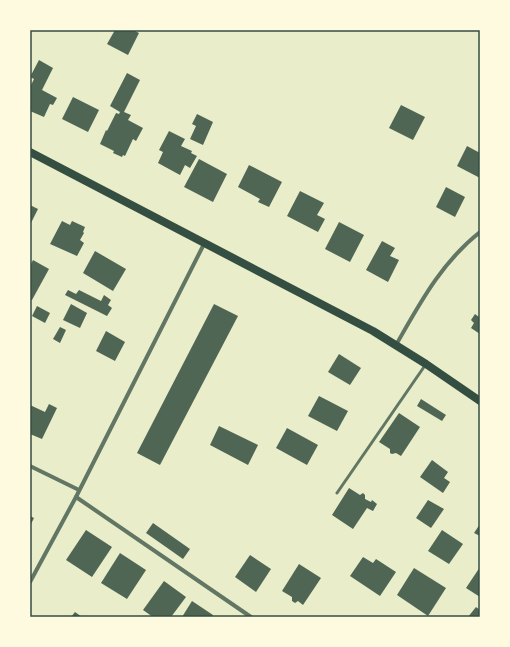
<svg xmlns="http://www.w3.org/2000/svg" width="510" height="647" viewBox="0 0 510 647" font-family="Barlow,sans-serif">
<rect width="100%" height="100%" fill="#e9edc9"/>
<g fill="#4f6655">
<polygon points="115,30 133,30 139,33 128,55 107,44"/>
<polygon points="39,60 53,68 42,90 57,98 53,105 50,104 44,117 30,111 30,87 34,79 30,77"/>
<polygon points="127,73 140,80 124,112 131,115 128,120 143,128 136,141 133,139 125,156 123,155 122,157 113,153 114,151 100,144 106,130 107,131 116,113 119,114 120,112 110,106"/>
<polygon points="73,97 99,110 88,132 62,119"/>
<polygon points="401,105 425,117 413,140 389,128"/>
<polygon points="197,114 213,122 203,145 190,139 196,126 192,124"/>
<polygon points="169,131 185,139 181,146 192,151 191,153 197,156 190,168 185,165 180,175 158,163 163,152 159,150"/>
<polygon points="467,146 480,153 480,178 457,166"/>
<polygon points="199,159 227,174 213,202 184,187"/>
<polygon points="249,165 282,182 269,207 258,202 260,199 238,187"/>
<polygon points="446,187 465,197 455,217 436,207"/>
<polygon points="300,191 324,203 317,215 325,219 318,232 287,216"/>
<polygon points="30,205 38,209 30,225"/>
<polygon points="62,221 70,225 72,221 85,227 83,232 84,233 80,240 84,243 77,256 50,244"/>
<polygon points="339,222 364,235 350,262 325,249"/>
<polygon points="382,241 395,248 390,256 399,260 388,282 366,270"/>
<polygon points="95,251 126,269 113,291 83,273"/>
<polygon points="33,260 49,269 32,300 30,300 30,266"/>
<polygon points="68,290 76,294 79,290 101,301 104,295 111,300 108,305 112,308 107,316 65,295"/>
<polygon points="71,304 87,313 80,328 63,320"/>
<polygon points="214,304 238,316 160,465 137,453"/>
<polygon points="37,306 50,313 45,323 32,316"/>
<polygon points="475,314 479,317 480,315 480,334 471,328 474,323 471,320"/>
<polygon points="60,327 66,330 60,343 53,339"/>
<polygon points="106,331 125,342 115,361 96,351"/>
<polygon points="339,354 361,368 350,385 328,372"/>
<polygon points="319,396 348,411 337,431 308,416"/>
<polygon points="421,399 446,415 442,421 417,406"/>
<polygon points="49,404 57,408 42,439 30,434 30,405 45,412"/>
<polygon points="399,413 420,427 401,456 396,453 392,454 390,453 390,449 379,442"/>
<polygon points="219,426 258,445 248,465 210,445"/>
<polygon points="287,428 318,445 307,465 276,448"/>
<polygon points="432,460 448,472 444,478 450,482 443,493 420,477"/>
<polygon points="349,488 360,495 363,493 365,495 365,499 371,502 372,500 377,504 373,511 367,508 353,529 332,515"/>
<polygon points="428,500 444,509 431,528 416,518"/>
<polygon points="30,516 34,518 30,526"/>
<polygon points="153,523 190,549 183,559 146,533"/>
<polygon points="480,524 480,536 474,533"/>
<polygon points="86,530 112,547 92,577 66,560"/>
<polygon points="442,530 463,544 449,564 428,551"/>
<polygon points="120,553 146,570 127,599 101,583"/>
<polygon points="250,555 271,569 256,592 235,577"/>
<polygon points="363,557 373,563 376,559 396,572 380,596 350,576"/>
<polygon points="299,564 321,578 303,605 298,601 295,603 292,601 292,597 282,591"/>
<polygon points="480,567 480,597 466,588"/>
<polygon points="414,568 446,588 428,616 397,595"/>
<polygon points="164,581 186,597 171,617 153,617 143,610"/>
<polygon points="192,601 213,615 212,617 182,617"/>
<polygon points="476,607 480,610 480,617 468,617"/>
<polygon points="75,612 82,617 71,617"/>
</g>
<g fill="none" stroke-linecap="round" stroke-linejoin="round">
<polyline stroke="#617663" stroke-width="3" points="337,493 426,364"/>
<g stroke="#617663" stroke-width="4">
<path d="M396,345C420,303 441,263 480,232"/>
<polyline points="30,466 79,490"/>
<polyline points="76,497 251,617"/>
<polyline points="30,582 76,497 204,244"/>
</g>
<polyline stroke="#344e41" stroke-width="8" points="30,152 373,331 426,364 480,401"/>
</g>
<rect width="510" height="647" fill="none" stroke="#fefae0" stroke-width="62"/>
<rect x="31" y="31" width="448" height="585" fill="none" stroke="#344e41" stroke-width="1.5"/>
</svg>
